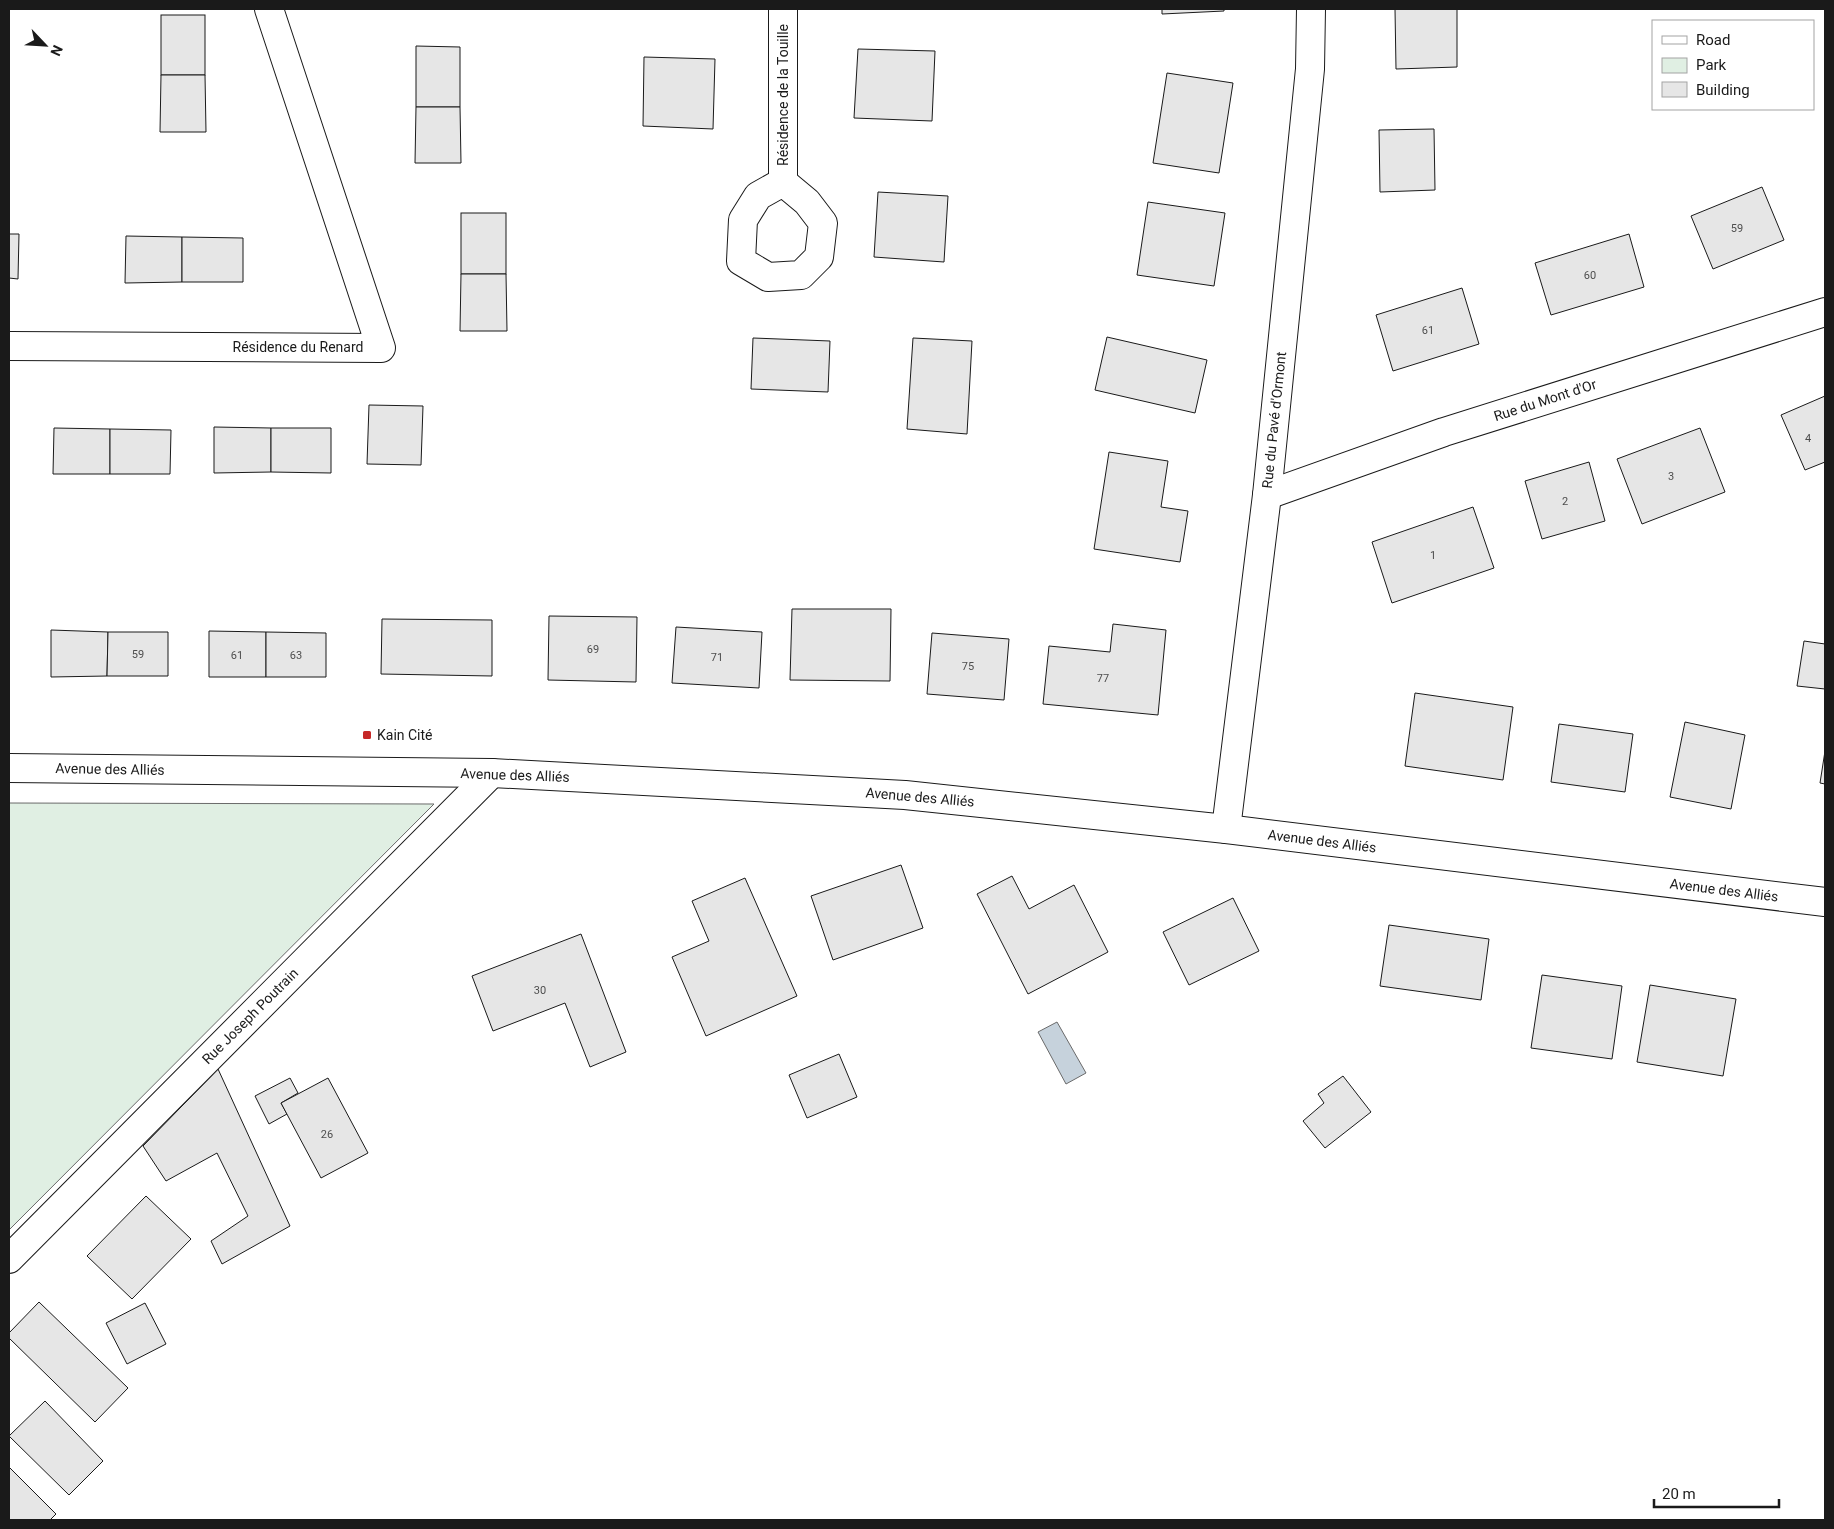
<svg xmlns="http://www.w3.org/2000/svg" width="1834" height="1529" viewBox="0 0 1834 1529" font-family="Roboto,sans-serif">
<rect width="100%" height="100%" fill="#fff"/>
<polygon fill="#e0efe3" stroke="#6a6a6a" points="9,803 434,804 9,1230"/>
<polygon fill="#c6d2dc" stroke="#6a6a6a" points="1057,1022 1086,1073 1066,1084 1038,1032"/>
<g fill="#e6e6e6" stroke="#1a1a1a">
<polygon points="1162,9 1224,9 1224,11 1162,14"/>
<polygon points="1395,9 1457,9 1457,67 1396,69"/>
<rect x="161" y="15" width="44" height="60"/>
<polygon points="416,46 460,47 460,107 416,107"/>
<polygon points="858,49 935,51 932,121 854,118"/>
<polygon points="644,57 715,59 713,129 643,126"/>
<polygon points="1167,73 1233,83 1219,173 1153,163"/>
<polygon points="161,75 205,75 206,132 160,132"/>
<polygon points="416,107 460,107 461,163 415,163"/>
<polygon points="1434,129 1435,190 1380,192 1379,130"/>
<polygon points="1762,187 1784,240 1713,269 1691,216"/>
<polygon points="878,192 948,196 944,262 874,257"/>
<polygon points="1148,202 1225,213 1214,286 1137,275"/>
<rect x="461" y="213" width="45" height="61"/>
<polygon points="9,234 19,234 18,279 9,278"/>
<polygon points="1629,234 1644,287 1551,315 1535,263"/>
<polygon points="126,236 182,237 182,282 125,283"/>
<polygon points="182,237 243,238 243,282 182,282"/>
<polygon points="461,274 506,274 507,331 460,331"/>
<polygon points="1462,288 1479,344 1393,371 1376,315"/>
<polygon points="1107,337 1207,360 1195,413 1095,390"/>
<polygon points="753,338 830,341 828,392 751,389"/>
<polygon points="913,338 972,341 967,434 907,429"/>
<polygon points="1825,396 1825,462 1805,470 1781,415"/>
<polygon points="369,405 423,406 421,465 367,464"/>
<polygon points="214,427 271,428 271,472 214,473"/>
<polygon points="54,428 110,429 110,474 53,474"/>
<polygon points="271,428 331,428 331,473 271,472"/>
<polygon points="1700,428 1725,492 1642,524 1617,459"/>
<polygon points="110,429 171,430 170,474 110,474"/>
<polygon points="1109,452 1168,461 1161,507 1188,511 1180,562 1094,549"/>
<polygon points="1589,462 1605,521 1542,539 1525,481"/>
<polygon points="1473,507 1494,568 1392,603 1372,542"/>
<polygon points="792,609 891,609 890,681 790,680"/>
<polygon points="549,616 637,617 636,682 548,680"/>
<polygon points="382,619 492,620 492,676 381,674"/>
<polygon points="1113,624 1166,630 1158,715 1043,704 1049,646 1110,652"/>
<polygon points="676,627 762,632 759,688 672,683"/>
<polygon points="51,630 108,632 107,676 51,677"/>
<polygon points="209,631 266,632 266,677 209,677"/>
<polygon points="108,632 168,632 168,676 107,676"/>
<polygon points="266,632 326,633 326,677 266,677"/>
<polygon points="932,633 1009,639 1004,700 927,694"/>
<polygon points="1804,641 1825,644 1825,689 1797,686"/>
<polygon points="1415,693 1513,707 1503,780 1405,766"/>
<polygon points="1685,722 1745,735 1731,809 1670,797"/>
<polygon points="1559,724 1633,734 1625,792 1551,782"/>
<polygon points="1825,751 1825,784 1820,783"/>
<polygon points="901,865 923,928 833,960 811,896"/>
<polygon points="1012,876 1029,909 1074,885 1108,952 1028,994 977,894"/>
<polygon points="745,878 797,996 706,1036 672,957 709,941 692,901"/>
<polygon points="1233,898 1259,951 1189,985 1163,932"/>
<polygon points="1389,925 1489,939 1481,1000 1380,986"/>
<polygon points="581,934 626,1052 590,1067 565,1003 493,1031 472,976"/>
<polygon points="1542,975 1622,986 1612,1059 1531,1048"/>
<polygon points="1650,985 1736,999 1723,1076 1637,1062"/>
<polygon points="839,1054 857,1097 807,1118 789,1075"/>
<polygon points="218,1069 290,1226 222,1264 211,1241 248,1216 217,1153 166,1181 143,1146"/>
<polygon points="1343,1076 1371,1112 1325,1148 1303,1121 1324,1103 1318,1094"/>
<polygon points="290,1078 298,1093 281,1103 287,1114 269,1124 255,1096"/>
<polygon points="328,1078 368,1153 321,1178 281,1103"/>
<polygon points="146,1196 191,1239 132,1299 87,1256"/>
<polygon points="39,1302 128,1388 95,1422 9,1338 9,1333"/>
<polygon points="145,1303 166,1344 127,1364 106,1323"/>
<polygon points="45,1401 103,1461 69,1495 9,1436"/>
<polygon points="9,1467 56,1514 50,1520 9,1520"/>
</g>
<g fill="none" stroke-linecap="round" stroke-linejoin="round">
<g stroke="#1a1a1a" stroke-width="30">
<g id="minor">
<polyline points="783,9 783,182 807,202 823,223 819,257 801,275 768,277 741,261 743,220 758,196 783,182"/>
<polyline points="9,346 381,348 269,9"/>
<polyline points="1267,495 1444,432 1825,312"/>
<polyline points="1226,829 1267,495 1310,69 1311,9"/>
<polyline points="9,1259 492,773"/>
</g>
</g>
<g stroke="#1a1a1a" stroke-width="30">
<polyline id="major" points="9,768 492,773 905,795 1226,829 1825,902"/>
</g>
<use href="#minor" stroke="#fff" stroke-width="28"/>
<use href="#major" stroke="#fff" stroke-width="28"/>
</g>
<rect fill="#c62828" stroke="#fff" stroke-width="2" x="362" y="730" width="10" height="10" rx="2.5"/>
<g text-anchor="middle" dominant-baseline="central" stroke-width="4" stroke-linejoin="round" paint-order="stroke">
<g font-size="11" fill="#4d4d4d">
<text x="1737" y="228">59</text>
<text x="1590" y="275">60</text>
<text x="1428" y="330">61</text>
<text x="1808" y="438">4</text>
<text x="1671" y="476">3</text>
<text x="1565" y="501">2</text>
<text x="1433" y="555">1</text>
<text x="593" y="649">69</text>
<text x="138" y="654">59</text>
<text x="237" y="655">61</text>
<text x="296" y="655">63</text>
<text x="717" y="657">71</text>
<text x="968" y="666">75</text>
<text x="1103" y="678">77</text>
<text x="540" y="990">30</text>
<text x="327" y="1134">26</text>
</g>
<g font-size="14" fill="#1a1a1a" stroke="#fff">
<text transform="translate(783 95) rotate(-90)">Résidence de la Touille</text>
<text x="298" y="347">Résidence du Renard</text>
<text transform="translate(1545 400) rotate(-18)">Rue du Mont d'Or</text>
<text transform="translate(1274 420) rotate(-84)">Rue du Pavé d'Ormont</text>
<text transform="translate(110 769) rotate(1)">Avenue des Alliés</text>
<text transform="translate(515 775) rotate(2)">Avenue des Alliés</text>
<text transform="translate(920 797) rotate(5)">Avenue des Alliés</text>
<text transform="translate(1322 841) rotate(7)">Avenue des Alliés</text>
<text transform="translate(1724 890) rotate(7)">Avenue des Alliés</text>
<text transform="translate(250 1016) rotate(-45)">Rue Joseph Poutrain</text>
</g>
<g font-size="14" fill="#1a1a1a" stroke="#fff" text-anchor="start">
<text x="377" y="735">Kain Cité</text>
</g>
</g>
<rect width="1834" height="1529" fill="none" stroke="#1a1a1a" stroke-width="20"/>
<rect x="1652" y="20" width="162" height="90" fill="#ffffff" stroke="#a3a3a3"/>
<rect x="1662" y="36" width="25" height="8" fill="#ffffff" stroke="#a3a3a3"/>
<text x="1696" y="45" font-size="15" fill="#1a1a1a">Road</text>
<rect x="1662" y="58" width="25" height="15" fill="#e0efe3" stroke="#a3a3a3"/>
<text x="1696" y="70" font-size="15" fill="#1a1a1a">Park</text>
<rect x="1662" y="82" width="25" height="15" fill="#e6e6e6" stroke="#a3a3a3"/>
<text x="1696" y="95" font-size="15" fill="#1a1a1a">Building</text>
<g transform="translate(45 45) rotate(115)" stroke="#ffffff" stroke-width="4" paint-order="stroke">
<path d="M0-4L9 19L0 12L-9 19Z" fill="#1a1a1a"/>
<text y="-8" font-size="14" font-weight="bold" text-anchor="middle" fill="#1a1a1a">N</text>
</g>
<path d="M1654 1499v8h125v-8" fill="none" stroke="#1a1a1a" stroke-width="2.5"/>
<text x="1662" y="1499" font-size="15" fill="#1a1a1a" stroke="#ffffff" stroke-width="4" paint-order="stroke">20 m</text>
</svg>
